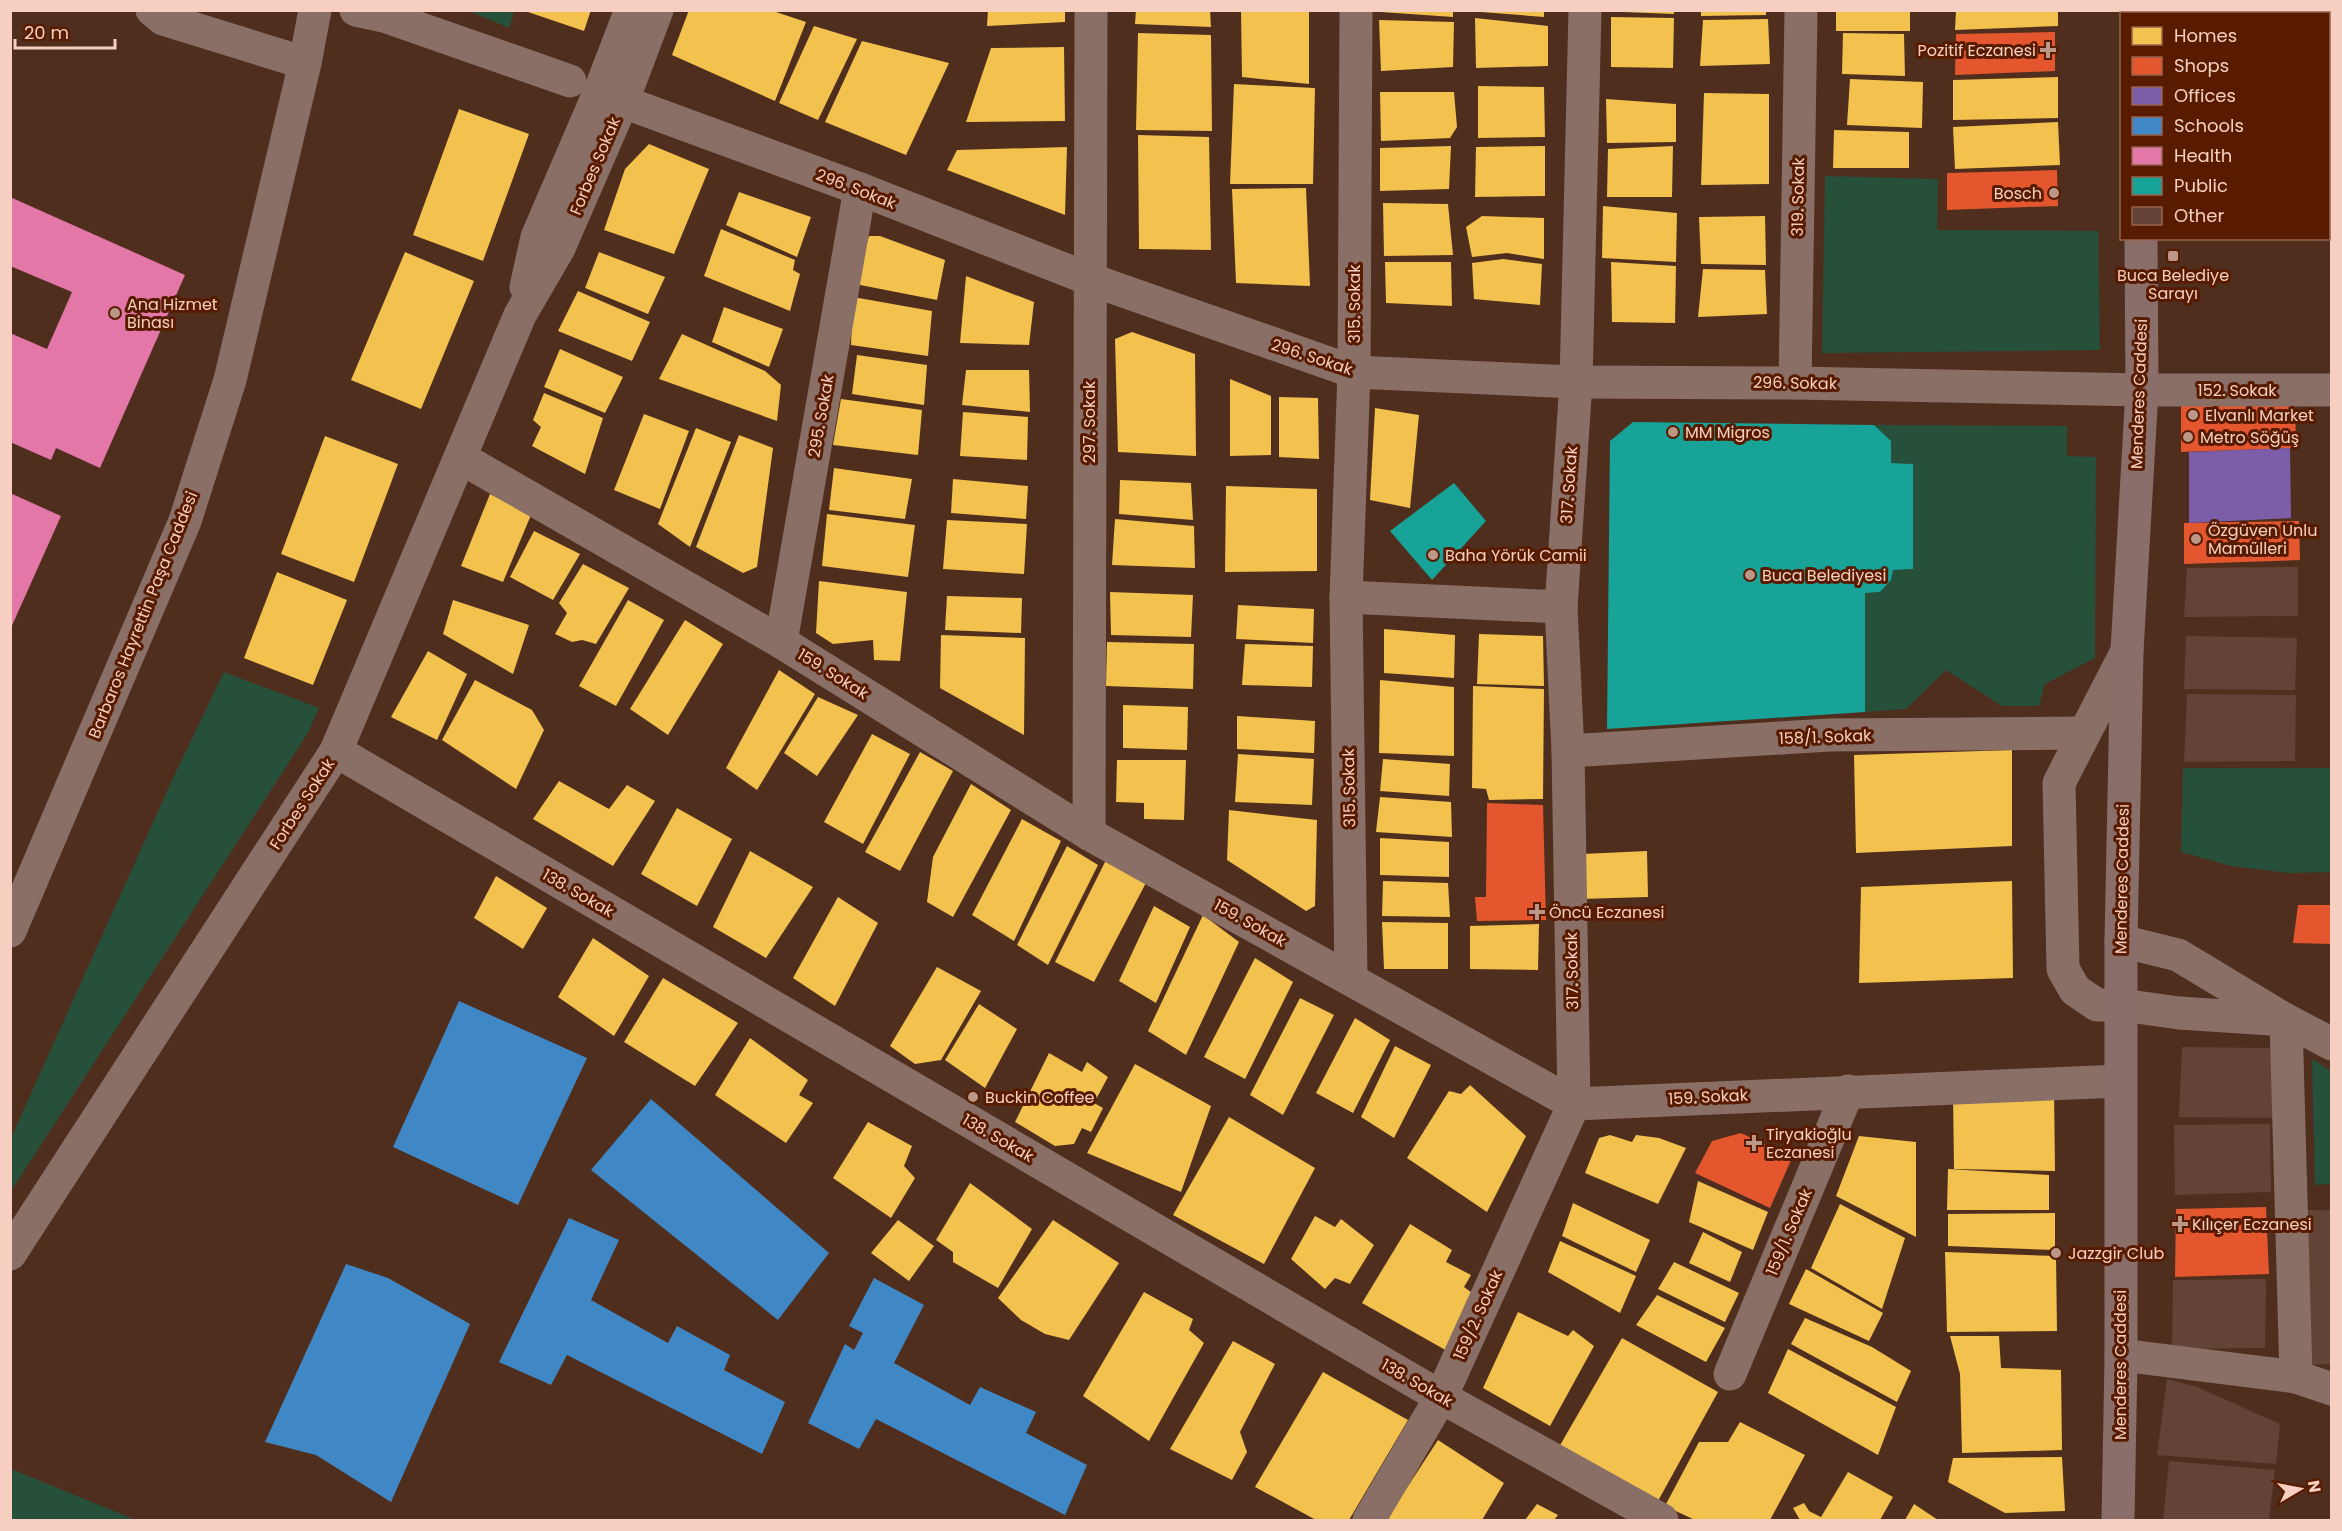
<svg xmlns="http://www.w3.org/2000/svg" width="2342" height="1531" viewBox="0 0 2342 1531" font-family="Poppins,sans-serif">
<rect width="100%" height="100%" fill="#4f2e1e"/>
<g fill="#27503b">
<polygon points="469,11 514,10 514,11 509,28"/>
<polygon points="1825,176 1938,179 1937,230 2098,231 2100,350 1822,353"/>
<polygon points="1874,425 2067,426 2067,456 2096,457 2095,658 2045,684 2039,706 2002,706 1946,670 1906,709 1865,712 1865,593 1880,592 1891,580 1893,570 1913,569 1913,464 1891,463 1891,441"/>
<polygon points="224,672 319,708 308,733 11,1191 11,1138 173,778"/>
<polygon points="2183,768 2331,768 2331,872 2288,873 2231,866 2181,852"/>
<polygon points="2312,1059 2331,1071 2331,1184 2315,1185"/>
<polygon points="11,1469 136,1520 11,1520"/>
</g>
<g fill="#f2c14e">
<polygon points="522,10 591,10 584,31"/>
<polygon points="689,10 770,10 806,22 775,101 672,55"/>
<polygon points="988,10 1065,10 1065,22 987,26"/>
<polygon points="1136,10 1210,10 1211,27 1135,24"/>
<polygon points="1241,10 1309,10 1309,84 1242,77"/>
<polygon points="1381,10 1453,10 1453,17 1381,12"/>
<polygon points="1481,10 1544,10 1544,17 1481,12"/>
<polygon points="1623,10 1674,10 1674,14 1623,12"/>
<polygon points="1701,10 1766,10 1766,15 1701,16"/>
<rect x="1836" y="10" width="74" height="21"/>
<polygon points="1956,10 2058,10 2058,26 1955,30"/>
<polygon points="1611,17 1674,18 1673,68 1611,67"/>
<polygon points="1475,18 1548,26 1548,66 1476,68"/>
<polygon points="1768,19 1770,64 1700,66 1703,20"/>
<polygon points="1379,20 1454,22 1453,67 1381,71"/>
<polygon points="814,26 857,39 818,120 779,103"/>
<polygon points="1138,33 1211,35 1212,131 1136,130"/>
<polygon points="1843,33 1904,34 1905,76 1842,74"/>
<polygon points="862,41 949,63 906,155 825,122"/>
<polygon points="1064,47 1065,121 966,122 991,48"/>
<polygon points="2058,77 2058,118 1953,120 1953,80"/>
<polygon points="1850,79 1923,82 1922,128 1847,125"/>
<polygon points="1234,84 1315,88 1313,184 1230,184"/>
<polygon points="1478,86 1544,87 1545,137 1478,138"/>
<polygon points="1380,92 1454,92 1457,127 1450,138 1381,141"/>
<polygon points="1704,93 1769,94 1769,184 1701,185"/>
<polygon points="1606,99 1676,104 1676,142 1607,143"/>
<polygon points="459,109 529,134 483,261 413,235"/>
<polygon points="2058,122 2060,165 1955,169 1953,127"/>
<polygon points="1834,130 1909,132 1909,168 1833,168"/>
<polygon points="1138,135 1209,137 1211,250 1139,249"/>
<polygon points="649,144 709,169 674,254 604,230 625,169"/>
<polygon points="1451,146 1449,189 1380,191 1380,148"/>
<polygon points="1545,146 1545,196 1475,197 1476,147"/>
<polygon points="1673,146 1672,197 1607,197 1608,149"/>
<polygon points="1067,147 1065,215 947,170 957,150"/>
<polygon points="1306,188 1310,286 1236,283 1232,189"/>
<polygon points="739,192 811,217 797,257 726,225"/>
<polygon points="1383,203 1448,204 1453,255 1384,256"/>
<polygon points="1603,206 1677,213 1676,262 1602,258"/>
<polygon points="1482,216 1544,218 1544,259 1507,253 1472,257 1466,227"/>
<polygon points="1765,216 1766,265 1701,264 1699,217"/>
<polygon points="721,229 795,260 793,270 800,274 790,311 704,276"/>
<polygon points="869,236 880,236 945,260 937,300 855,284"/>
<polygon points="405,252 474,281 421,409 351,380"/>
<polygon points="599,252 665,277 648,314 585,288"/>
<polygon points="1503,259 1542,264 1540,305 1474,299 1472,263"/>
<polygon points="1385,262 1451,262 1452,306 1386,303"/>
<polygon points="1611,262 1676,266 1675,323 1612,322"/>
<polygon points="1703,269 1765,270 1767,314 1698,317"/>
<polygon points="966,276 1034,302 1029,345 960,343"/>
<polygon points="578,291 650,322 632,361 558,331"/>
<polygon points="853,297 932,311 928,356 851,345"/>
<polygon points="724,307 783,329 769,367 712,342"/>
<polygon points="1132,332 1195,354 1196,456 1118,452 1115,339"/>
<polygon points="682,334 765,371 781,385 777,421 659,379"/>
<polygon points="560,349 623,377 605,413 544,387"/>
<polygon points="857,355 927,365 924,405 852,394"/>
<polygon points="966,370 1029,370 1030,412 962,405"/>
<polygon points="1230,379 1271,396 1271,455 1230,456"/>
<polygon points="544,393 603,418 585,474 532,446 541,427 533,420"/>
<polygon points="1279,397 1318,398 1319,459 1279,457"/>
<polygon points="841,399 922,410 918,455 833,445"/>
<polygon points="1375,408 1419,415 1410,508 1370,500"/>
<polygon points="963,412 1028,417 1027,460 960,456"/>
<polygon points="644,414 689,431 660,509 614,490"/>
<polygon points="696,428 731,442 690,547 658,524"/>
<polygon points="739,435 773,448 757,567 743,573 696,547"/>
<polygon points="325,436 398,464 354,582 281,554"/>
<polygon points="834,468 912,479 905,519 829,510"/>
<polygon points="953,479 1028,486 1026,519 951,513"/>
<polygon points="1120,480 1191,483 1193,520 1119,514"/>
<polygon points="1226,486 1317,489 1317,571 1225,572"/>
<polygon points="490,494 531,515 503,582 461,566"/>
<polygon points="827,514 915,525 908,577 822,566"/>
<polygon points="1115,519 1194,526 1195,568 1112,565"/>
<polygon points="947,520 1027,524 1024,574 943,569"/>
<polygon points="534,531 580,554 553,600 510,577"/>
<polygon points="583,564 629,588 596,644 582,640 572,642 555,634 567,613 559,603"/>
<polygon points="277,572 347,600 313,685 244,658"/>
<polygon points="819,581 907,592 900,661 874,660 873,640 833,644 816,633"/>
<polygon points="1110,592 1193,595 1191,637 1111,635"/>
<polygon points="947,596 1022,598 1021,633 945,630"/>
<polygon points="453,600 529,625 513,674 443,634"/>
<polygon points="628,600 664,620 616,706 579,686"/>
<polygon points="1238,605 1314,609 1313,643 1236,639"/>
<polygon points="685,620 723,644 668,735 630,709"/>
<polygon points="1384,629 1455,635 1454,678 1384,673"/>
<polygon points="1479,634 1543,636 1544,686 1477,684"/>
<polygon points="941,635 1025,638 1024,735 940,688"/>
<polygon points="1107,642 1194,644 1193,689 1106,686"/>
<polygon points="1245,644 1313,646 1312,687 1242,685"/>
<polygon points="428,651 467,674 437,740 391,717"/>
<polygon points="779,670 815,694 757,790 726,768"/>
<polygon points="475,680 532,710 544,730 516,789 442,740"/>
<polygon points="1380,680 1454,687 1454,756 1379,753"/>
<polygon points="1473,686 1544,689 1543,799 1489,800 1486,789 1472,788"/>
<polygon points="818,697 858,715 817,776 784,753"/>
<polygon points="1123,705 1188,707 1187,750 1123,748"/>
<polygon points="1237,716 1315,721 1314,753 1237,749"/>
<polygon points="872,734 910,754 863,844 824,822"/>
<polygon points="2012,750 2012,846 1856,853 1854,755"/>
<polygon points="920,752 953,771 900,871 865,852"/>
<polygon points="1238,754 1314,759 1312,805 1235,802"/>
<polygon points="1383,759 1450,764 1449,796 1380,791"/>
<polygon points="1117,760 1186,760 1184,820 1144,819 1144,803 1116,802"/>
<polygon points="559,781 609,809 627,785 655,801 613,866 533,819"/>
<polygon points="971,784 1011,810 953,917 927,902 933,857"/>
<polygon points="1380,797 1451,802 1452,837 1376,832"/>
<polygon points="677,808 732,839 697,906 641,874"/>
<polygon points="1229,810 1317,820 1315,906 1306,911 1227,860"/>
<polygon points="1022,819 1061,841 1014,941 972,915"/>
<polygon points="1380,838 1449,842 1449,877 1380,875"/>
<polygon points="1067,846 1098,865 1048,965 1017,945"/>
<polygon points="750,851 813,887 766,958 713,927"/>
<polygon points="1647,851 1648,897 1581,899 1582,854"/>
<polygon points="1106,860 1148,879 1094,982 1055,962"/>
<polygon points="496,876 547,908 523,949 474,918"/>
<polygon points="1383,881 1448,883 1450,917 1382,916"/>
<polygon points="2012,881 2013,978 1859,983 1861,887"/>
<polygon points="838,897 878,923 835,1006 793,978"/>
<polygon points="1154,906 1190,927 1156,1003 1119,981"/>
<polygon points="1203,915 1239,942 1186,1055 1148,1031"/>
<polygon points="1382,922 1448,923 1448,969 1384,969"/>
<polygon points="1539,924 1538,970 1470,969 1470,926"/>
<polygon points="593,938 649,976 614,1036 558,997"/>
<polygon points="1255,958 1293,982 1245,1079 1204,1057"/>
<polygon points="937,967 981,991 941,1060 915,1064 890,1046"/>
<polygon points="663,978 738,1023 695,1086 624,1042"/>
<polygon points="1300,998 1334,1015 1283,1115 1250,1095"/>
<polygon points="979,1004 1017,1029 985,1088 945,1060"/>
<polygon points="1355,1018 1390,1040 1353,1113 1316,1093"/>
<polygon points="750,1038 808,1080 799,1095 813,1103 786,1143 715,1095"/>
<polygon points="1395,1046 1431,1065 1394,1138 1361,1117"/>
<polygon points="1049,1053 1082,1072 1087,1062 1108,1077 1094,1103 1103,1108 1091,1132 1082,1128 1074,1144 1055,1146 1015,1122"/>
<polygon points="1135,1064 1211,1106 1181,1192 1087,1153"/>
<polygon points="1470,1085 1526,1136 1487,1212 1407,1158 1449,1091 1461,1094"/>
<polygon points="2054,1089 2055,1171 1954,1169 1953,1092"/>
<polygon points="1229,1117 1315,1168 1264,1264 1173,1215"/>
<polygon points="868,1122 912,1146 904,1166 915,1178 891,1218 833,1178"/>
<polygon points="1610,1135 1632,1142 1636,1135 1659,1138 1686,1148 1658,1204 1585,1173 1599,1138"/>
<polygon points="1859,1136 1916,1142 1916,1237 1836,1196"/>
<polygon points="1948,1169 2049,1175 2049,1210 1947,1210"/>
<polygon points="1698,1181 1768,1212 1753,1250 1689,1222"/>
<polygon points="970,1183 1032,1229 998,1288 953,1262 953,1252 936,1240"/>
<polygon points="1573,1203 1650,1240 1636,1272 1562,1236"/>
<polygon points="1840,1204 1905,1238 1882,1309 1811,1268"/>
<polygon points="2055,1213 2055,1250 1948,1246 1948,1214"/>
<polygon points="1315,1216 1335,1227 1341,1219 1374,1245 1350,1284 1335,1278 1325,1289 1291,1259"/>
<polygon points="898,1220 934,1246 909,1281 871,1253"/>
<polygon points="1053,1220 1119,1263 1069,1340 1045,1334 1021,1320 998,1298"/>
<polygon points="1410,1224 1452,1250 1446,1262 1471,1275 1464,1287 1479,1298 1449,1352 1362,1303"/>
<polygon points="1703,1232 1742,1252 1730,1282 1689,1263"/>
<polygon points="1560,1241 1636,1276 1620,1313 1548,1272"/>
<polygon points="1945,1252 2056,1256 2057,1331 1947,1332"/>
<polygon points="1674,1262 1739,1293 1725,1322 1658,1289"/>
<polygon points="1806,1269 1883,1313 1869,1341 1789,1304"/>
<polygon points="1144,1292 1193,1319 1189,1330 1204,1343 1149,1441 1083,1396"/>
<polygon points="1657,1295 1725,1328 1706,1362 1636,1325"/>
<polygon points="1518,1312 1568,1336 1573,1330 1594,1346 1550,1426 1483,1388"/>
<polygon points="1805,1318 1872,1347 1911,1371 1897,1402 1791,1344"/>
<polygon points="1950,1336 1999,1336 2001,1368 2061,1370 2062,1450 1962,1453 1960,1374"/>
<polygon points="1622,1338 1718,1392 1658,1501 1559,1447"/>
<polygon points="1233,1341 1275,1364 1240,1432 1247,1452 1232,1480 1170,1449"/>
<polygon points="1788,1349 1896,1407 1878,1455 1768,1393"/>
<polygon points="1323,1372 1408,1420 1349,1520 1316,1520 1255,1487"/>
<polygon points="1740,1422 1805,1455 1770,1520 1695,1520 1665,1506 1699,1442 1728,1442"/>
<polygon points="1438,1440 1504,1483 1482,1520 1386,1520"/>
<polygon points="2062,1457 2065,1511 2005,1513 1948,1482 1953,1458"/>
<polygon points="1848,1472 1893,1497 1880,1520 1800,1520 1793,1508 1804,1503 1809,1511 1821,1517"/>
<polygon points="1537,1504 1558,1515 1554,1520 1525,1520"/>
<polygon points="1914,1504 1938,1520 1905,1520"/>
</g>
<g fill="#e4572e">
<polygon points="2055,32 2055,71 1955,75 1956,34"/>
<polygon points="2057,170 2058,206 1947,210 1947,173"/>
<polygon points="2295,397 2296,448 2181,452 2181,402"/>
<polygon points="2299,521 2300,560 2184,564 2184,523"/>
<polygon points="1487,803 1543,805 1546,920 1477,921 1475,897 1486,897"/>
<polygon points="2298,905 2332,905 2332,944 2293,943"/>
<polygon points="1741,1133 1792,1158 1770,1208 1695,1173 1712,1141"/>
<polygon points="2266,1207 2269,1274 2175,1277 2176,1209"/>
</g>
<polygon fill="#7b5ea7" points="2290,448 2291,518 2189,523 2189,452"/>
<g fill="#3f88c5">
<polygon points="459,1001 587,1058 518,1205 393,1147"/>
<polygon points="651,1099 829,1253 778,1320 591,1170"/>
<polygon points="569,1218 619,1240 591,1300 668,1343 677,1326 730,1355 724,1370 785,1402 762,1454 567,1355 551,1385 499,1362"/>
<polygon points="346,1264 388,1278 470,1324 391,1502 316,1455 265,1442"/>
<polygon points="874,1278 924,1305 894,1363 970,1405 980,1387 1036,1412 1026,1433 1087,1465 1065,1515 876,1419 859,1449 808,1423 845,1344 854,1350 863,1333 849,1326"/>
</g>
<g fill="#e377a8">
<polygon points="10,197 185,275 100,468 56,448 51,460 10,442 10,333 47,349 72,292 10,266"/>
<polygon points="10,493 61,516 10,630"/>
</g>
<g fill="#17a398">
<polygon points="1633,422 1874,425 1891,441 1891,463 1913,464 1913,569 1893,570 1891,580 1880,592 1865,593 1865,712 1607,729 1610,441"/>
<polygon points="1454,483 1486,521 1432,580 1390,531"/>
</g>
<g fill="#634335">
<polygon points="2298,567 2298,616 2184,617 2187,568"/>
<polygon points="2186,636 2297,638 2295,690 2184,689"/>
<polygon points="2187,694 2296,695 2295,761 2184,762"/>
<polygon points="2182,1047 2272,1048 2272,1118 2179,1117"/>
<polygon points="2270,1124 2271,1192 2175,1195 2174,1125"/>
<polygon points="2307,1210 2332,1210 2332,1364 2308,1365"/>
<polygon points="2266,1279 2265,1348 2172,1349 2173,1280"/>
<polygon points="2167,1379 2197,1387 2280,1424 2276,1464 2157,1455"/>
<polygon points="2169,1461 2275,1470 2269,1520 2163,1520"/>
</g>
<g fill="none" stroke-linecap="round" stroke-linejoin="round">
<g stroke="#896f65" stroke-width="33">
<polyline points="356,10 384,16 570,81"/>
<polyline points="1576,382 1585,10"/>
<polyline points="1795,383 1801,10"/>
<polyline points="2142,390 2332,390"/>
<polyline points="1346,597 1561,607"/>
<polyline points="781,642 860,189"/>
<polyline points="336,751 1441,1397 1662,1520"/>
<polyline points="1568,751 1829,735 2083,733"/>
<polyline points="1089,834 1091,10"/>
<polyline points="1351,979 1346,597 1354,372 1356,10"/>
<polyline points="2286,1020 2296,1377"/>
<polyline points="2121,1355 2296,1377 2332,1389"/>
<polyline points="1730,1374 1848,1091"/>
</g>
<g stroke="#896f65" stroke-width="33">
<polyline points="152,10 163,19 305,63"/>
<polyline points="599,93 860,189 1089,279 1354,372 1576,382 1795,383 2142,390"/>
<polyline points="461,458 781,642 1089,834 1574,1104 2120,1081"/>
<polyline points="1369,1520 1441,1397 1574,1104 1568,751 1561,607 1576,382"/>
</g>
<g stroke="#896f65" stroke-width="33">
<polyline points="526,287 537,237 599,93 631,10"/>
<polyline points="2127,651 2059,783 2063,969 2075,990 2097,1005 2122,1005 2179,1013 2286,1020"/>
<polyline points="10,931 185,521 230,380 305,63 315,10"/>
<polyline points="2121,941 2178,955 2286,1020 2332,1044"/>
<polyline points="10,1254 336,751 520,315 559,248 622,103 657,10"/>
</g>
<g stroke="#8a6e69" stroke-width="33">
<polyline points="2138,10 2138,14"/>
<polyline points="2118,1520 2121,1359 2121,941 2127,651 2142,390 2141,238"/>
</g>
</g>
<g fill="#bc9787" stroke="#581b00" stroke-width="2">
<path d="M2045 41h6v6h6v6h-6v6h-6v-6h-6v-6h6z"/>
<circle cx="2054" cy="193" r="6"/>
<rect x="2167" y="250" width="12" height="12" rx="3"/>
<circle cx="115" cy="313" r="6"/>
<circle cx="2193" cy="415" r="6"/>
<circle cx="1673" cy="432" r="6"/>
<circle cx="2188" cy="437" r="6"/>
<circle cx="2196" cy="539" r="6"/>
<circle cx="1433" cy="555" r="6"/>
<circle cx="1750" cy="575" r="6"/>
<path d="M1534 903h6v6h6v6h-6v6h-6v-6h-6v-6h6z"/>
<circle cx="973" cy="1097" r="6"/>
<path d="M1751 1134h6v6h6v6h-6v6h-6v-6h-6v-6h6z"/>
<path d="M2177 1215h6v6h6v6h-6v6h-6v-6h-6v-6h6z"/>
<circle cx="2056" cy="1253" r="6"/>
</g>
<g text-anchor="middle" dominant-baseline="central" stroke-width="6" stroke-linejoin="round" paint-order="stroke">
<g font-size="16" fill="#f6cfc0" stroke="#581b00" text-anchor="start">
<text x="2036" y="50" text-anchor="end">Pozitif Eczanesi</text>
<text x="2042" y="193" text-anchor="end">Bosch</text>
<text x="2173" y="275" text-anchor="middle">Buca Belediye<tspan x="2173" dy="18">Sarayı</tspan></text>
<text x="127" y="304">Ana Hizmet<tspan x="127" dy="18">Binası</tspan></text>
<text x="2205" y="415">Elvanlı Market</text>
<text x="1685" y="432">MM Migros</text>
<text x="2200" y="437">Metro Söğüş</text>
<text x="2208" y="530">Özgüven Unlu<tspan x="2208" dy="18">Mamülleri</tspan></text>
<text x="1445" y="555">Baha Yörük Camii</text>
<text x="1762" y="575">Buca Belediyesi</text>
<text x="1549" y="912">Öncü Eczanesi</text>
<text x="985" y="1097">Buckin Coffee</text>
<text x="1766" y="1134">Tiryakioğlu<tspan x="1766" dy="18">Eczanesi</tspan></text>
<text x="2192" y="1224">Kılıçer Eczanesi</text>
<text x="2068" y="1253">Jazzgir Club</text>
</g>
<g font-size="16" fill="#f6cfc0" stroke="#581b00">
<text transform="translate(595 166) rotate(-67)">Forbes Sokak</text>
<text transform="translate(856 189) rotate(21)">296. Sokak</text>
<text transform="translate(1798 197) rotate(-89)">319. Sokak</text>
<text transform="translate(1354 304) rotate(-90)">315. Sokak</text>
<text transform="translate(1312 357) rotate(18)">296. Sokak</text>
<text transform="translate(1795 383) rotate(1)">296. Sokak</text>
<text x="2237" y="390">152. Sokak</text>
<text transform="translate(2139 394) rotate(-88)">Menderes Caddesi</text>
<text transform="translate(821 416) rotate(-80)">295. Sokak</text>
<text transform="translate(1089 422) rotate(-90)">297. Sokak</text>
<text transform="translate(1569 485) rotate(-86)">317. Sokak</text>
<text transform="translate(143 615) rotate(-68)">Barbaros Hayrettin Paşa Caddesi</text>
<text transform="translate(833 674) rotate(32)">159. Sokak</text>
<text transform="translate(1825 737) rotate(-2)">158/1. Sokak</text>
<text transform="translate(1349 788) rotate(-91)">315. Sokak</text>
<text transform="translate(302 804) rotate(-57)">Forbes Sokak</text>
<text transform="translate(2122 879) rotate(-89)">Menderes Caddesi</text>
<text transform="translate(578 893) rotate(30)">138. Sokak</text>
<text transform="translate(1250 923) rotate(29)">159. Sokak</text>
<text transform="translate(1572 971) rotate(-91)">317. Sokak</text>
<text transform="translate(1708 1097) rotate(-3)">159. Sokak</text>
<text transform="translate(998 1138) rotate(30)">138. Sokak</text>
<text transform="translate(1789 1232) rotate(-67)">159/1. Sokak</text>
<text transform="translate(1478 1315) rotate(-66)">159/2. Sokak</text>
<text transform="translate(2120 1365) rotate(-90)">Menderes Caddesi</text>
<text transform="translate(1417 1383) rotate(30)">138. Sokak</text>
</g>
</g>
<rect width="2342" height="1531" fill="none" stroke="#f6cfc0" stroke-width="24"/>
<rect x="2120" y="12" width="210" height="228" fill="#581b00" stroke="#97634d" stroke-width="1.5"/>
<rect x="2132" y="27" width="30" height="18" fill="#f2c14e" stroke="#97634d" stroke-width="1.5"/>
<text x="2174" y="42" font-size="18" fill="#f6cfc0">Homes</text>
<rect x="2132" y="57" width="30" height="18" fill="#e4572e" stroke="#97634d" stroke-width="1.5"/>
<text x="2174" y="72" font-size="18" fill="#f6cfc0">Shops</text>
<rect x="2132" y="87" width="30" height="18" fill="#7b5ea7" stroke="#97634d" stroke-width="1.5"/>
<text x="2174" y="102" font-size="18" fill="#f6cfc0">Offices</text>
<rect x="2132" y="117" width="30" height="18" fill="#3f88c5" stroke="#97634d" stroke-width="1.5"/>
<text x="2174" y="132" font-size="18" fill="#f6cfc0">Schools</text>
<rect x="2132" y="147" width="30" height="18" fill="#e377a8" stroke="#97634d" stroke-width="1.5"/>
<text x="2174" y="162" font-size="18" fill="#f6cfc0">Health</text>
<rect x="2132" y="177" width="30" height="18" fill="#17a398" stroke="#97634d" stroke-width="1.5"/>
<text x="2174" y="192" font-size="18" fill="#f6cfc0">Public</text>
<rect x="2132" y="207" width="30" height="18" fill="#634335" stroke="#97634d" stroke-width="1.5"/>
<text x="2174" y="222" font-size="18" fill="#f6cfc0">Other</text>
<g transform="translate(2300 1489) rotate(80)" stroke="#581b00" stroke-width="4.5" paint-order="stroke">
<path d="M0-4.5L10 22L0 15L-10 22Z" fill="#f6cfc0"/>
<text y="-9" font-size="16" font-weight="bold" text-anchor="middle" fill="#f6cfc0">N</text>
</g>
<path d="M15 39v9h100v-9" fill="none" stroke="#f6cfc0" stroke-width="3"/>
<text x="24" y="39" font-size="18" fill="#f6cfc0" stroke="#581b00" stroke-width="4.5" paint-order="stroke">20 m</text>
</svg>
